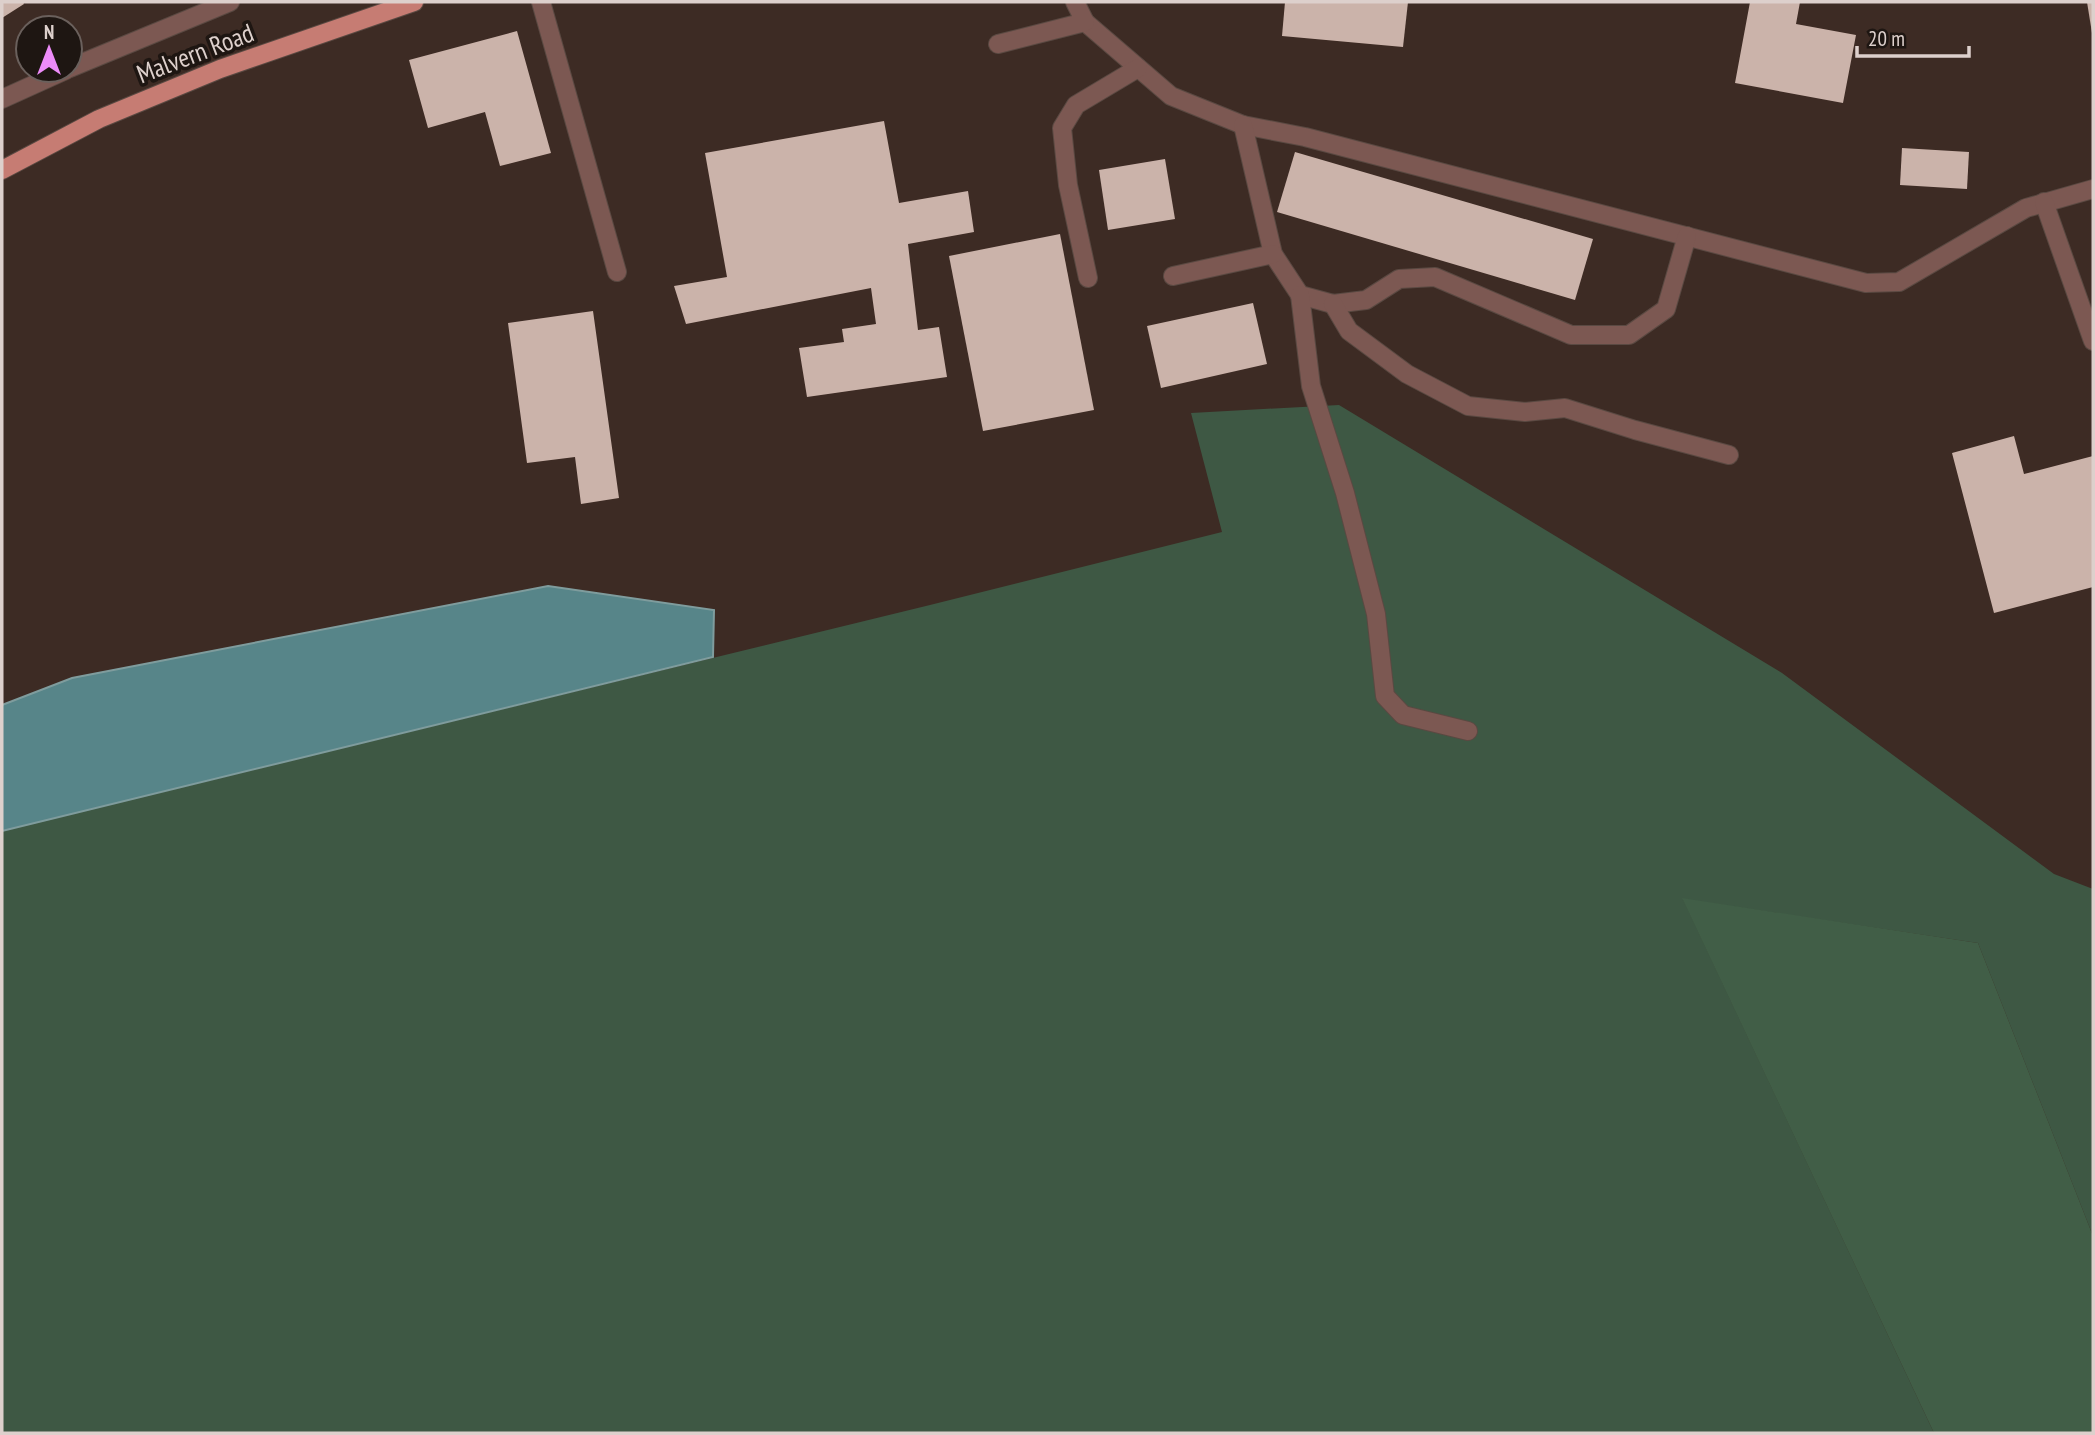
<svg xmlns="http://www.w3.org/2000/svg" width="2095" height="1435" viewBox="0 0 2095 1435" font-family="'PT Sans Narrow',sans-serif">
<rect width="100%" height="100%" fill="#3d2b24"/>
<polygon fill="#3e5844" points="1339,405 1782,673 2054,874 2093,889 2093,1236 1978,943 1683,899 1934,1433 2,1433 2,831 930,605 1222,532 1191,413"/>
<polygon fill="#415e47" points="1682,898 1978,943 2093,1236 2093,1433 1934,1433"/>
<polygon fill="#578589" stroke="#7f9c9d" stroke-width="2" points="548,586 714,610 713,657 2,831 2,705 72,678"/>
<g fill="#cbb3aa">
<polygon points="2,2 23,2 24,4 2,18"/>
<polygon points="1285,2 1408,2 1403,47 1282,36"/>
<polygon points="1750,2 1800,2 1796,24 1856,35 1843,103 1735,83"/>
<polygon points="2087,2 2093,2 2093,33 2092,33"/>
<polygon points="517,31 551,153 500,166 485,112 428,128 409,60"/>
<polygon points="884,121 899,203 968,191 974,232 908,244 918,330 939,327 947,377 807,397 799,348 844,342 842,329 876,324 871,288 686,324 674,286 727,277 705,153"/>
<polygon points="1902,148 1969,152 1967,189 1900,185"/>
<polygon points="1295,152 1593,239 1575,300 1277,212"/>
<polygon points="1165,159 1175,219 1108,230 1099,170"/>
<polygon points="1060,234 1094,410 983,431 949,256"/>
<polygon points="1253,303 1267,364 1161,388 1147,326"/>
<polygon points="593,311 619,498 581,504 575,457 527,463 508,323"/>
<polygon points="2014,436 2024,474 2093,456 2093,587 1994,613 1952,453"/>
</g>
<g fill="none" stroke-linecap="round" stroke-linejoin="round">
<g stroke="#5a4942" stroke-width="20">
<g id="minor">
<polyline points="541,2 617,272"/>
<polyline points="1085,22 1171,96 1243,125 1305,137 1866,283 1899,282 2026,208 2093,189"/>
<polyline points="998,44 1085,22 1075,2"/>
<polyline points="70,68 230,2"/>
<polyline points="2,99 66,70"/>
<polyline points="1243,125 1273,254 1300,295 1333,304 1366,300 1399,279 1435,277 1571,335 1629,335 1666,309 1687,236"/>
<polyline points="2044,202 2093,341"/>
<polyline points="1173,276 1273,254"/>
<polyline points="1088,278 1068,185 1062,128 1076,105 1138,68"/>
<polyline points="1300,295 1311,386 1345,493 1376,614 1385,696 1403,715 1468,731"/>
<polyline points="1333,304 1349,331 1407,374 1468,406 1525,412 1565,408 1635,430 1729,455"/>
</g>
</g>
<g stroke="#5a4942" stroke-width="20">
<polyline id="major" points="2,170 99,119 220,69 414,2"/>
</g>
<use href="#minor" stroke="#7c5852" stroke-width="18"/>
<use href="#major" stroke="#c67c73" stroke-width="18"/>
</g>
<g text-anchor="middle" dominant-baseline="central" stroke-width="7" stroke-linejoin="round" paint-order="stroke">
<g font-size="26" fill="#ddd0cc" stroke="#1e1612">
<text transform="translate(195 53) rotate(-21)">Malvern Road</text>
</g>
</g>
<rect width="2095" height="1435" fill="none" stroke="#ddd0cc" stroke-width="7"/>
<g transform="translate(49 49)"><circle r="33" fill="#1e1612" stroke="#6a605c" stroke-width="2"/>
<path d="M0-5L12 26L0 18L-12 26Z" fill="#ed8cf9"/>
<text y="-10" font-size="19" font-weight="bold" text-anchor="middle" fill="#ddd0cc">N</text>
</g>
<path d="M1857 46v10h112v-10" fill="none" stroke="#ddd0cc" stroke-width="3.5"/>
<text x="1868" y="46" font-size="21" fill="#ddd0cc" stroke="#1e1612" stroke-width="5" paint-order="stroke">20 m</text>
</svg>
